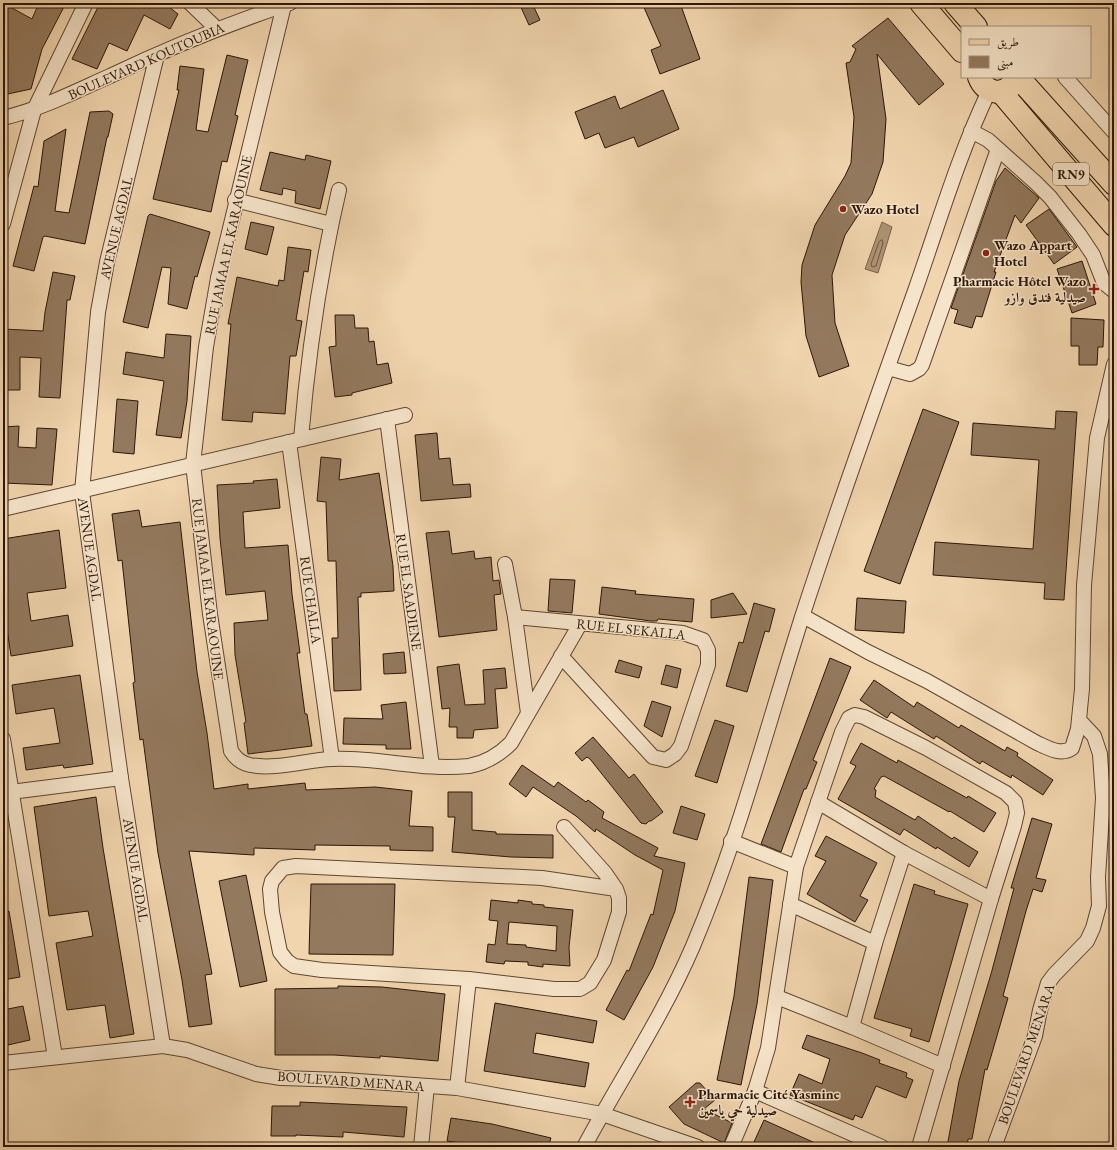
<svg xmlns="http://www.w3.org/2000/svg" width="1117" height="1150" viewBox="0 0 1117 1150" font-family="'EB Garamond',Amiri,serif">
<rect width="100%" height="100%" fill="#f1d5ae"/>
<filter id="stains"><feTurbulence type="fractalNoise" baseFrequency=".005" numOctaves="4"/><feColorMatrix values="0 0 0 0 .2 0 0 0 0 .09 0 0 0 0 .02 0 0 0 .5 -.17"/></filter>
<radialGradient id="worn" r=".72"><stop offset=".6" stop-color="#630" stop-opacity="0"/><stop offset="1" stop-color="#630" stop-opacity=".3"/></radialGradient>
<polygon fill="#ae9475" stroke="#7a6249" points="882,222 892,227 878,273 865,269"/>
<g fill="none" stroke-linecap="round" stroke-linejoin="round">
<polygon stroke="#6e553e" stroke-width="1" points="882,240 883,243 876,266 872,267 871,264 879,242"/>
</g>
<g fill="#93795e" stroke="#2d1607" fill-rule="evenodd">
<polygon points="3,3 32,19 39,3 66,3 42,49 31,89 3,95"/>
<polygon points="100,3 164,3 178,14 170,29 144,15 127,51 109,43 97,69 72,59"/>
<polygon points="519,3 532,3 540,20 529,25"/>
<polygon points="642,3 680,3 700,59 660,74 651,50 661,46"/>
<polygon points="888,18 944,84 919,105 877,54 886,119 883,162 872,194 845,235 832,275 835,323 849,366 819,377 806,336 801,282 802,265 815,225 845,176 851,163 854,117 846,63 850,62 856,49 852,46"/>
<polygon points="227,55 248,60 235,115 238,116 227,162 222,161 211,212 153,199 179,90 177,90 180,66 204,69 196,130 208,132"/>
<polygon points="663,90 679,129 638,147 634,137 605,148 599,133 585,139 575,112 615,96 620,109"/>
<polygon points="109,111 113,114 108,137 107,137 85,244 45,236 43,237 34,271 13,266 34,186 38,187 44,141 66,129 55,211 69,213 90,112"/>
<polygon points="270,152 305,160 306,155 331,161 320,209 295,203 296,191 283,188 282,195 260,190"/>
<polygon points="1005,168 1039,198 1021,223 1015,215 994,272 996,272 982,317 976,316 972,328 954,323 958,310 951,308 996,181"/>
<polygon points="1049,209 1077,247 1054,264 1026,225"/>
<polygon points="150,214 210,232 197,277 195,276 187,309 168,304 171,268 162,267 148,328 123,322 148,216"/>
<polygon points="251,222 274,227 267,255 245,249"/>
<polygon points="288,247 311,250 308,272 304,271 296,320 302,321 296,356 290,356 285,414 253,412 252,422 222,420 231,324 228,324 237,277 278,286 279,280 284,281"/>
<polygon points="1082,261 1096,304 1072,313 1057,269"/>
<polygon points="53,272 75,276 70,300 67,300 60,398 39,397 41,358 20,357 20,390 3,390 3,329 43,331 45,312"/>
<polygon points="335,315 354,315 355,328 368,328 369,342 374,341 377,365 388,363 392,383 352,393 352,395 335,397 329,347 336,346"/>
<polygon points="1071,318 1104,320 1103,347 1098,347 1097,365 1079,365 1079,346 1071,346"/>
<polygon points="166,334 191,336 187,401 181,438 156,435 164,381 123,374 126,352 164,358"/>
<polygon points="117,399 138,401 134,454 113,452"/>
<polygon points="923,409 959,422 900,584 864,571"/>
<polygon points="1056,411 1077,412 1064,600 1044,599 1045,583 933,575 935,542 1033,549 1039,460 971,455 973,423 1055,429"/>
<polygon points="19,426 18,447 36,448 37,428 57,429 52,485 3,483 3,427"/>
<polygon points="437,433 439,459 450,458 453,485 470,484 471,497 421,501 415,435"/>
<polygon points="321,457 341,459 339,480 379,473 393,566 394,591 361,593 361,597 358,597 361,690 334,691 332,638 338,638 336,561 328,561 326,502 317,501"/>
<polygon points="277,479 280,508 243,512 245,548 288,545 292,594 300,653 297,653 305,714 307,714 312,746 248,754 244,723 246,722 235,655 234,623 268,620 265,591 226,595 220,538 217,485 254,483 253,481"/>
<polygon points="139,510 142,527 180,522 197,672 207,733 214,789 248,784 248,789 305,783 306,790 375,787 412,791 409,826 433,827 433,851 390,850 390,846 315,845 315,850 254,848 254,855 189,851 212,974 205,975 212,1024 189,1027 182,980 158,853 143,739 140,740 133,683 135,682 122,560 118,561 112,514"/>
<polygon points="59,530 66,588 27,593 31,621 68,615 73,646 11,656 4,608 7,607 3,584 3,539"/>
<polygon points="449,531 452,554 474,551 475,559 491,557 493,581 499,580 501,594 494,595 497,630 439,637 426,533"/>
<polygon points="550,579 575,580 572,613 548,611"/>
<polygon points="602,587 636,591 635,594 694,599 692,622 658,619 657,621 651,621 599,614"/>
<polygon points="733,593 747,614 711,618 711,600"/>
<polygon points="857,598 906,601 904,633 855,630"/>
<polygon points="754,603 775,609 769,632 765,631 747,692 726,686 739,642 743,643"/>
<polygon points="404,652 406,673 384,674 383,654"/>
<polygon points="830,658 851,667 813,760 817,762 806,789 804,789 781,852 761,844"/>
<polygon points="619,660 642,667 639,678 615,672"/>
<polygon points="459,664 465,705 485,704 483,670 505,668 507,688 495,689 498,728 474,730 473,738 457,738 457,727 449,727 450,708 442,709 437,667"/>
<polygon points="666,665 681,669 677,688 661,684"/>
<polygon points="80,675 93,764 64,768 63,765 26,770 23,748 60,743 54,708 16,714 12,685"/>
<polygon points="874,680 914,707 917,702 959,728 961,725 1005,751 1007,747 1018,753 1017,756 1053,780 1043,795 1012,775 1011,778 982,761 980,764 936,736 934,739 891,712 887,718 860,700"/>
<polygon points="652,701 671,707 662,737 644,726"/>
<polygon points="406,702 411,749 386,749 386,745 343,744 344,718 383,719 381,705"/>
<polygon points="715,720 734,726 717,783 695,776"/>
<polygon points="593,737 629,778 634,774 663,812 651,821 649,821 646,824 641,823 590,759 587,757 582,761 575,753"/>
<polygon points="861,743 897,763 898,760 967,798 968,796 996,813 984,832 950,811 949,812 884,776 881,777 874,789 876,790 875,797 915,820 918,816 952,839 954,837 978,852 969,867 937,847 936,849 904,829 900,835 838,799 856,766 850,763"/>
<polygon points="522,765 554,787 558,782 586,802 588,800 604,812 602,818 658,848 654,856 685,863 675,911 653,967 624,1020 606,1010 627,970 629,971 651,914 653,915 663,870 635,855 596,829 595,832 576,816 533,787 526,797 509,784"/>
<polygon points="448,792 472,792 472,830 496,832 496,834 553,835 553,858 511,857 452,852 455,817 448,817"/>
<polygon points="96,797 103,848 134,1034 110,1038 105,1005 67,1010 56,943 93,936 88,911 49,916 34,807"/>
<polygon points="681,806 705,814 697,840 673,833"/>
<polygon points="1032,818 1052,824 1036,878 1046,880 1042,892 1033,889 1026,911 1003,996 1008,998 987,1070 985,1069 972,1139 968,1139 967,1147 947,1147 959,1081 991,974 1014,888 1011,888"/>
<polygon points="826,836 877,863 860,896 868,900 855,922 807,894 826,861 815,856"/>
<polygon points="246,875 267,981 240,987 219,881"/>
<polygon points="749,877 773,880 757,1004 741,1085 717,1080 734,996"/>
<polygon points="311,884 395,884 393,955 309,954"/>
<polygon points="914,884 935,891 934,894 968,904 929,1042 910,1036 912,1029 874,1018"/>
<path d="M491,900L518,903V900L532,902V904L544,905V907L573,910L569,947L570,966L543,964V967L528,965V962L505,961L504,964L486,962L488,944L495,945L498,921L489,920ZM509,922L557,926L556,951L526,947V945L507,944Z"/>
<polygon points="3,911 9,911 20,977 3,980"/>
<polygon points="338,986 382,987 445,994 438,1061 380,1056 380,1058 334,1055 275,1055 275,989 338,988"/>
<polygon points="495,1003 597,1021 593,1043 536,1033 533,1053 589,1063 585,1087 484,1071"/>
<polygon points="23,1006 30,1040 8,1045 3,1021 3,1010"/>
<polygon points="807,1035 862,1053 880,1060 879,1063 907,1073 906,1077 913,1080 906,1098 876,1086 862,1118 855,1115 853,1120 790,1095 799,1074 822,1084 830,1059 802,1048"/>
<polygon points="696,1083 700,1083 715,1100 704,1109 732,1123 724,1143 684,1124 669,1107"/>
<polygon points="300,1102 407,1107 404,1137 343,1132 343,1137 296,1135 296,1136 271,1136 272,1106 300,1106"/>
<polygon points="451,1118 492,1124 551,1138 548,1147 489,1147 447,1141"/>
<polygon points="764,1120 824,1147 765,1147 754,1142"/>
</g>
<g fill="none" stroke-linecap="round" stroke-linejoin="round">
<g stroke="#5e4631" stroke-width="16">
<g id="street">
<polyline points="190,3 217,29"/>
<path d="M284,5L218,278L206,347L193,464L210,614L231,751C236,759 241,763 250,765C276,770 306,760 332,759C378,757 423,771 469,766C486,763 499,755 511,743L580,624"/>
<polyline points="157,55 107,262 98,312 82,492 121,778 163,1046"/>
<polyline points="1065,77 1114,132"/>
<path d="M3,118C41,109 74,92 110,76C168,48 228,24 290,3"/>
<polyline points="971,131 988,140 1035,182 1050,197 1079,234 1093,255 1104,283 1114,291"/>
<polyline points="235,200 331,224"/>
<polyline points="3,224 34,110 86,3"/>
<polyline points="888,368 910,374 919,369 922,365 998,149"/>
<polyline points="387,419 432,766"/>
<path d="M301,439C308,355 320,272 339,190"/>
<polyline points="289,442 332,759"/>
<polyline points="3,509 405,415"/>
<polyline points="505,564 515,617 528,713"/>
<path d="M803,616L868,652L927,681L1037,743C1048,748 1061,756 1072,748L1078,729L1082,689L1084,585L1097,438L1114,364"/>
<polyline points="515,617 683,633 703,640 708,650 708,665 681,746 675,754 666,760 653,757 561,656"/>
<polyline points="3,739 55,1057"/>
<polyline points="3,793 121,778"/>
<polyline points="818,802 904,853 991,899"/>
<polyline points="564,827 605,873 616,889 619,898 619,912 604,960 590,983 580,989 554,989 469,979 322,970 294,966 287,961 280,952 272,912 270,889 272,881 283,868 296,866 542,878 616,889"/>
<polyline points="731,841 796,867"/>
<polyline points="790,904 875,943"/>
<polyline points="777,997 852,1027 943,1066"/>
<polyline points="852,1027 876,940 904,853"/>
<polyline points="3,1063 163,1046 187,1050 256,1074 281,1078 344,1080 457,1088 602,1114 698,1147"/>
<polyline points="457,1088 469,979"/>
<polyline points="755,1091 882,1147"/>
<polyline points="421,1147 427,1086"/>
<path d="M584,1147C620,1080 663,1016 693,946C738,840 767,727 802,617C838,506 877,397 916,288C939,222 959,154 989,91"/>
<polyline points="731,1147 755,1091 768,1048 796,867 842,732 849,718 855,715 864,717 926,748 1006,793 1015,802 1017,813 1014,826 991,899 919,1147"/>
<polyline points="994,1147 1035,1036 1040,1010 1048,983 1054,975 1087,941 1093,928 1099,906 1098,877 1103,798 1100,754 1094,736 1079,720"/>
</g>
</g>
<g stroke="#2d1607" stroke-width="24">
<g id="primary">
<polyline points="921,3 962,51"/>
<polyline points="955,3 976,27"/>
<path d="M979,77C985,92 1000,97 1012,85"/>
<polyline points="1018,77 1114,184"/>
<polyline points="1001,92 1114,225"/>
</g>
</g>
<use href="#street" stroke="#f6e4ca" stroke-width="14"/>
<use href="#primary" stroke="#f1d5ae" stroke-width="22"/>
</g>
<g fill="#8f2418" stroke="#f6e4ca" stroke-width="1.5">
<circle cx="843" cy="209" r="4"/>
<circle cx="986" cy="253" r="4"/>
<path d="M1092 283h4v4h4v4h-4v4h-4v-4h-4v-4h4z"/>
<path d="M688 1096h4v4h4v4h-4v4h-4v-4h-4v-4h4z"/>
</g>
<g text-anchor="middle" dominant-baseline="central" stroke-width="3" stroke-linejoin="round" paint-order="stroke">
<rect fill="#f6e4ca" stroke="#695442" stroke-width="1" x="1053" y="163" width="36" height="22" rx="3"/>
<g font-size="13" font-weight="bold" fill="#2d1607">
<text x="1071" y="174">RN9</text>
</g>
<g font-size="14" fill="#2d1607" stroke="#f6e4ca">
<text transform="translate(146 61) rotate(-24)">BOULEVARD KOUTOUBIA</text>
<text transform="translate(116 228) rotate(-77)">AVENUE AGDAL</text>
<text transform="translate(228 245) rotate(-78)">RUE JAMAA EL KARAOUINE</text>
<text transform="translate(90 549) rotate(82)">AVENUE AGDAL</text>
<text transform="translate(208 589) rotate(83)">RUE JAMAA EL KARAOUINE</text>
<text transform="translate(409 592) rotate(82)">RUE EL SAADIENE</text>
<text transform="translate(311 600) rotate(82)">RUE CHALLA</text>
<text transform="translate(631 629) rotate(6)">RUE EL SEKALLA</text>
<text transform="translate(136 870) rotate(81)">AVENUE AGDAL</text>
<text transform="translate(1026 1054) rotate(-71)">BOULEVARD MENARA</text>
<text transform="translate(351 1081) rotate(4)">BOULEVARD MENARA</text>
</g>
<g font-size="14" font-weight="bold" fill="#2d1607" stroke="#f6e4ca" text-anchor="start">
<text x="851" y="209">Wazo Hotel</text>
<text x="994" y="245">Wazo Appart<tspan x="994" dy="16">Hotel</tspan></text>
<text x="1086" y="281" text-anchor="end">Pharmacie Hôtel Wazo<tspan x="1086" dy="16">صيدلية فندق وازو</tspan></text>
<text x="698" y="1094">Pharmacie Cité Yasmine<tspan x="698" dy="16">صيدلية حي ياسمين</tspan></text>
</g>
</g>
<rect width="1117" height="1150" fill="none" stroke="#f1d5ae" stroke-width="16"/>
<rect x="4" y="4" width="1109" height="1142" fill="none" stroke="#2d1607" stroke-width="2"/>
<rect x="8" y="8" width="1101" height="1134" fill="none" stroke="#2d1607"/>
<rect x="961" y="26" width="130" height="52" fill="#f6e4ca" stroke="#a6927c"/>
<rect x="969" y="39" width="20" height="6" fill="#f1d5ae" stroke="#a6927c"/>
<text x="997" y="46" font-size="12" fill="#2d1607">طريق</text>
<rect x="969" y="56" width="20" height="12" fill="#93795e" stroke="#a6927c"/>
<text x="997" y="66" font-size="12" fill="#2d1607">مبنى</text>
<rect width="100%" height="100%" filter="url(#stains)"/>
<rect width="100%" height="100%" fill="url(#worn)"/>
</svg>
